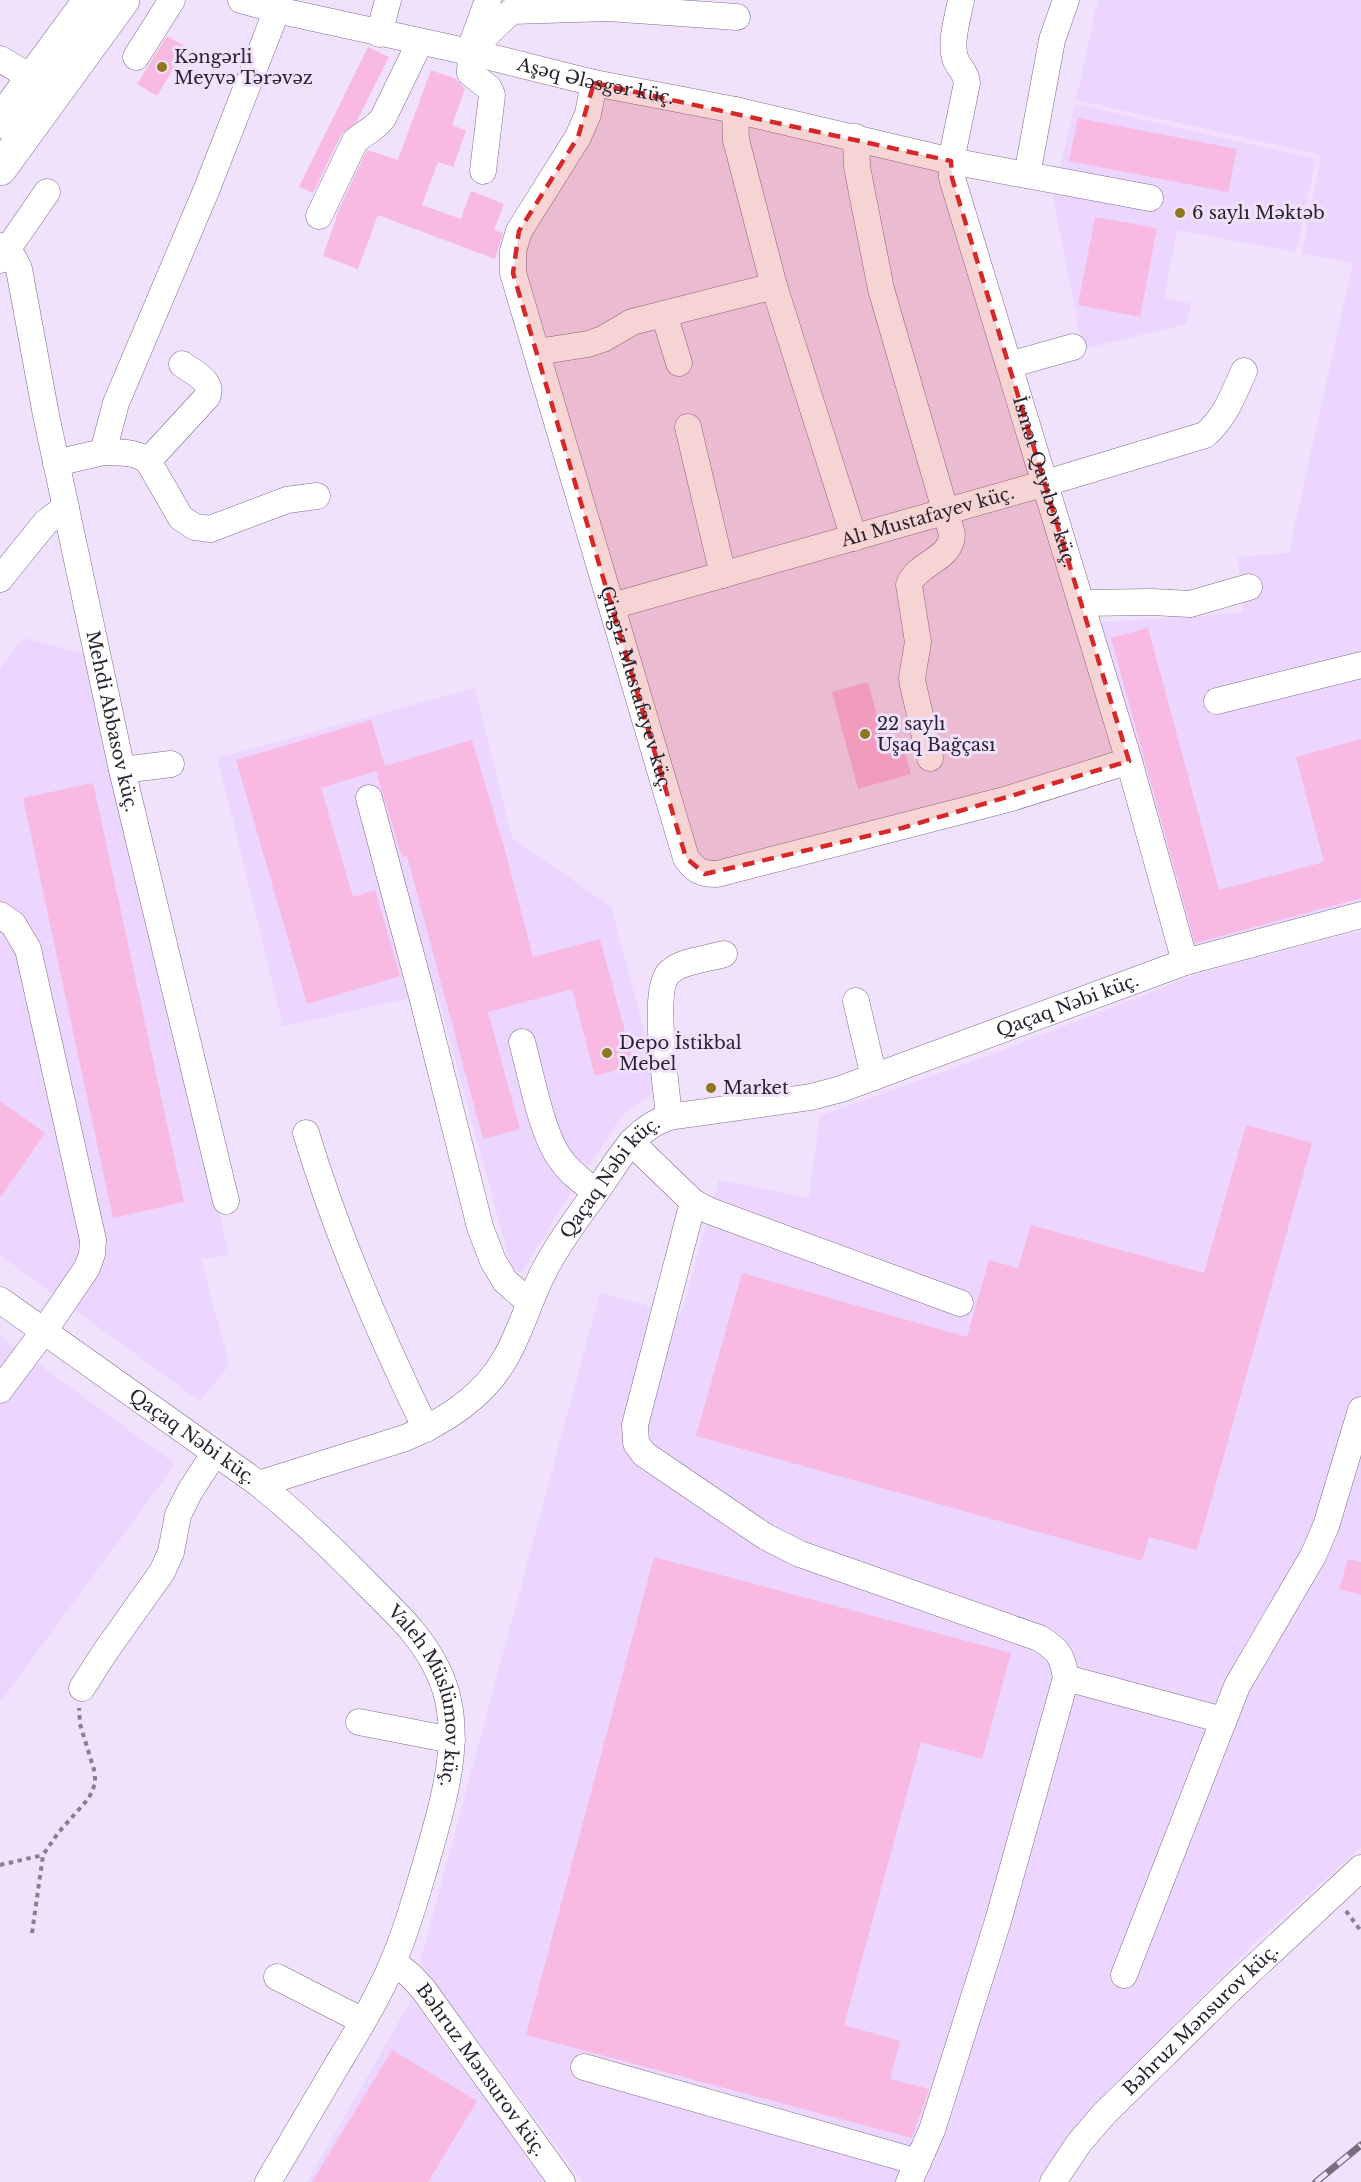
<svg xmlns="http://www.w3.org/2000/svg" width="1361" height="2182" viewBox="0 0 1361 2182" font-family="'Libre Baskerville',serif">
<rect width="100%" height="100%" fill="#f0e1fc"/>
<g fill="#ecd5fe">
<polygon points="1098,0 1361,0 1361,907 1194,949 1098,622 1243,613 1238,557 1289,553 1353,263 1302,253 1321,155 1076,100"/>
<polygon points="1075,104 1316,159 1296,252 1177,230 1164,298 1191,304 1186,324 1083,349 1053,197"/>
<polygon points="23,638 85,654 229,1255 201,1259 229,1365 200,1401 0,1255 0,669"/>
<polygon points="475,688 512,838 611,907 659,1088 622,1115 557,1214 522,1273 512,1269 437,992 283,1026 218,758"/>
<polygon points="1361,931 1361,1847 1251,1946 1073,2129 1037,2182 583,2182 420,1963 600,1293 681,1315 719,1180 809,1198 820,1116 998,1052 1197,974"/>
<polygon points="0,1336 175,1464 0,1702"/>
<polygon points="412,1999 546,2182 307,2182"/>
</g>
<g fill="#f8bae3">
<polygon points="167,36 186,47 157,96 137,84"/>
<polygon points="368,47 389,57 357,121 341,135 313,193 299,187"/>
<polygon points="431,70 456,79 465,89 452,125 466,131 453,167 438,162 422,205 461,219 471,191 504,204 494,230 503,233 495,259 378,215 358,269 323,256 340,207 367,150 398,160"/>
<polygon points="1078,118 1237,149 1228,192 1069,161"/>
<polygon points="1095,217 1157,228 1140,317 1078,305"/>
<polygon points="1148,628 1219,890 1324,862 1296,757 1361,739 1361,898 1195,943 1111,638"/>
<polygon points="868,682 887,754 904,750 911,774 858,789 832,692"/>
<polygon points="371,720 385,766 472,740 504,847 533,957 600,939 634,1065 595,1076 572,989 488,1012 520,1129 483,1139 407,856 402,857 376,771 321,788 353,897 375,890 400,976 307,1004 236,760"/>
<polygon points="93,783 184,1202 113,1218 23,798"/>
<polygon points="0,1101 45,1133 0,1198"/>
<polygon points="1246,1125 1312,1143 1197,1550 1149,1537 1142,1561 696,1436 742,1273 967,1337 989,1260 1018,1268 1031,1225 1204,1273"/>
<polygon points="654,1557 1011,1653 982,1759 921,1742 844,2025 900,2041 890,2079 929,2089 912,2138 526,2035"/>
<polygon points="1348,1559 1361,1562 1361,1595 1339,1589"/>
<polygon points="392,2050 477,2101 428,2182 312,2182"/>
</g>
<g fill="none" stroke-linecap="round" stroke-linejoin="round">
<g stroke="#7e6d8b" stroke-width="27">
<g id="minor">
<path id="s1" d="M241,0L277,10L474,53L594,83L735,110L951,161L1150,198"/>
<path id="s2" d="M961,0C958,17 950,41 955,58C958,68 966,71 967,83L951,161L952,178L1129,761L1185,962"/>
<polyline points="379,34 388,0"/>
<polyline points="472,44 488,0"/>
<polyline points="136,57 172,0"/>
<polyline points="0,59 32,78"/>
<path id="s3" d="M594,83L588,114L578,137L519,231L513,251V273L686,858C695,871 702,874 717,874L1008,799L1129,761"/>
<polyline points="735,110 736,140 774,286 854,538"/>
<path d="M856,137L857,167L881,289L952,534C952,560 916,563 909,585L918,642L912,678L913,685L930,758"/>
<path d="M483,171L492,95L489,88L470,73C468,48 495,26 512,11L608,8L737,17"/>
<polyline points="1027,175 1052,40 1066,0"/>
<path d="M319,216L355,141C365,132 375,129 383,118L420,42"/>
<path id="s4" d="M0,246L14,259L19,269L46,415L122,770L226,1201"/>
<polyline points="0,260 47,192"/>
<polyline points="664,314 679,363"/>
<polyline points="537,352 588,344 603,339 632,322 774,286"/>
<polyline points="1009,365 1073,347"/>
<polyline points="688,427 723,575"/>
<path d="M103,452C119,453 135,451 148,461L181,518L195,527L210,529L287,500L317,496"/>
<path d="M148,461L207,397C214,381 194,373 182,364"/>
<polyline points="56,463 103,452 116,403 206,191 277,10"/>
<polyline points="0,579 46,522 66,507"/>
<polyline points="1081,603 1152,602 1190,604 1249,587"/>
<path id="s5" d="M612,606L1046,483L1205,435C1225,418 1233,395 1244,371"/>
<polyline points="1217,701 1361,665"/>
<polyline points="122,770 171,764"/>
<polyline points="369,798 422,996 480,1227 493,1261 505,1281 529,1302"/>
<polyline points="0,915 13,924 28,949 93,1240 92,1254 87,1268 44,1331 0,1390"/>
<polyline points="856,1001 874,1077"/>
<path d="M522,1042C531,1074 542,1137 562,1161C571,1174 584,1183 596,1192"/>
<path d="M669,1117C667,1090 650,986 671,971C684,960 708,959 724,954"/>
<path d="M306,1133C337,1236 379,1333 426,1429"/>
<path d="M631,1142L693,1202L635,1425L636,1443L644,1454L766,1537L800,1554L1039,1638C1059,1650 1062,1655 1066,1678L998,1921L932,2130L909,2182"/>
<polyline points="693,1202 710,1211 960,1303"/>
<path id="s6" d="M0,1300L259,1484L405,1438C446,1421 485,1395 506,1357C522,1329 530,1297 545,1269C561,1238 583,1211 603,1182C623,1153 635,1129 669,1117L811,1097L841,1089L1185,962L1361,915"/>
<path id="s7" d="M259,1484C299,1516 335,1551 371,1588C396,1613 422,1637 437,1669C468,1729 443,1802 426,1863C416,1896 407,1930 393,1962C378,1998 357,2032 337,2065C314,2104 291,2143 268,2182"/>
<polyline points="1066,1678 1223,1720"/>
<polyline points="82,1688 105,1652 162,1572 171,1552 178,1515 190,1491 214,1454"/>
<polyline points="359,1722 452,1740"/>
<path id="s8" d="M393,1962L410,1975L423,1989L562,2182"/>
<polyline points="1124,1975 1237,1686 1313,1556 1326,1526 1361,1410"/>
<polyline points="277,1977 363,2021"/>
<polyline points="584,2067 918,2162"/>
<path id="s9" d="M1053,2182L1079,2143L1104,2114L1230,1990L1361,1868"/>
</g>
</g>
<g stroke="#7e6d8b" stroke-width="34">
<g id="highway">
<polyline points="0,122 90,0"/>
<polyline points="0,169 123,0"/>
</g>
</g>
<g stroke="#897e92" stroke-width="4" stroke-dasharray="4.5 4.5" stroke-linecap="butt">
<polyline points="879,726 899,721"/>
<polyline points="0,1865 43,1855"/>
<polyline points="1346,1911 1361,1931"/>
<polyline points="32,1933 43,1855 58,1833 89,1798 95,1784 95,1773 80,1724 79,1708"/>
</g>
<use href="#minor" stroke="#fff" stroke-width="26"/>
<use href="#highway" stroke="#fff" stroke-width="33"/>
<g stroke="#786e80" stroke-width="7">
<polyline id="rail" points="1316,2182 1361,2145"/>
</g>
<use href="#rail" stroke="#f0e1fc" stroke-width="4.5" stroke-dasharray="14" stroke-linecap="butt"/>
</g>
<path fill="#d62828" fill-opacity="0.2" stroke="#d62828" stroke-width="4.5" stroke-dasharray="12 8" stroke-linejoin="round" d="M594,83L951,161L952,178L1129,761L902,828L705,874L686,858L513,273L519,231L578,137Z"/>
<g fill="#8e771c" stroke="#f0e1fc" stroke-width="2">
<circle cx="162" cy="67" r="6"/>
<circle cx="1180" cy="213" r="6"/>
<circle cx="865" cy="734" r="6"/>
<circle cx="607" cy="1053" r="6"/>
<circle cx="711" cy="1088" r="6"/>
</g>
<g text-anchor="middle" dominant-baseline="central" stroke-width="6" stroke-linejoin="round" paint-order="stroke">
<g font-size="18" fill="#2a232f" stroke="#f0e1fc" text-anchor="start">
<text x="174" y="57">Kəngərli<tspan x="174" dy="21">Meyvə Tərəvəz</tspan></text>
<text x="1192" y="213">6 saylı Məktəb</text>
<text x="877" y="724">22 saylı<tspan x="877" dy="21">Uşaq Bağçası</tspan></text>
<text x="619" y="1043">Depo İstikbal<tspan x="619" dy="21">Mebel</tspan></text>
<text x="723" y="1088">Market</text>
</g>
<g font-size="18" fill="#2a232f" stroke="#f0e1fc">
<text stroke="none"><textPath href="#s1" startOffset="364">Aşəq Ələsgər küç.</textPath></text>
<text stroke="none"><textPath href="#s2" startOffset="501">İsmət Qayıbov küç.</textPath></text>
<text stroke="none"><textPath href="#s5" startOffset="328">Alı Mustafayev küç.</textPath></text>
<text stroke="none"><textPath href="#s3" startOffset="644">Çingiz Mustafayev küç.</textPath></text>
<text stroke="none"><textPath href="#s4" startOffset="492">Mehdi Abbasov küç.</textPath></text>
<text stroke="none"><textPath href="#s6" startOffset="1314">Qaçaq Nəbi küç.</textPath></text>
<text stroke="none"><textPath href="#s6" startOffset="812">Qaçaq Nəbi küç.</textPath></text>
<text stroke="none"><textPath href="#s6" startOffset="236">Qaçaq Nəbi küç.</textPath></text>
<text stroke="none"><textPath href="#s7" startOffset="280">Valeh Müslümov küç.</textPath></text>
<text stroke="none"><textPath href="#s9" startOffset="220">Bəhruz Mənsurov küç.</textPath></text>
<text stroke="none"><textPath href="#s8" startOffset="140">Bəhruz Mənsurov küç.</textPath></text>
</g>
</g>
</svg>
